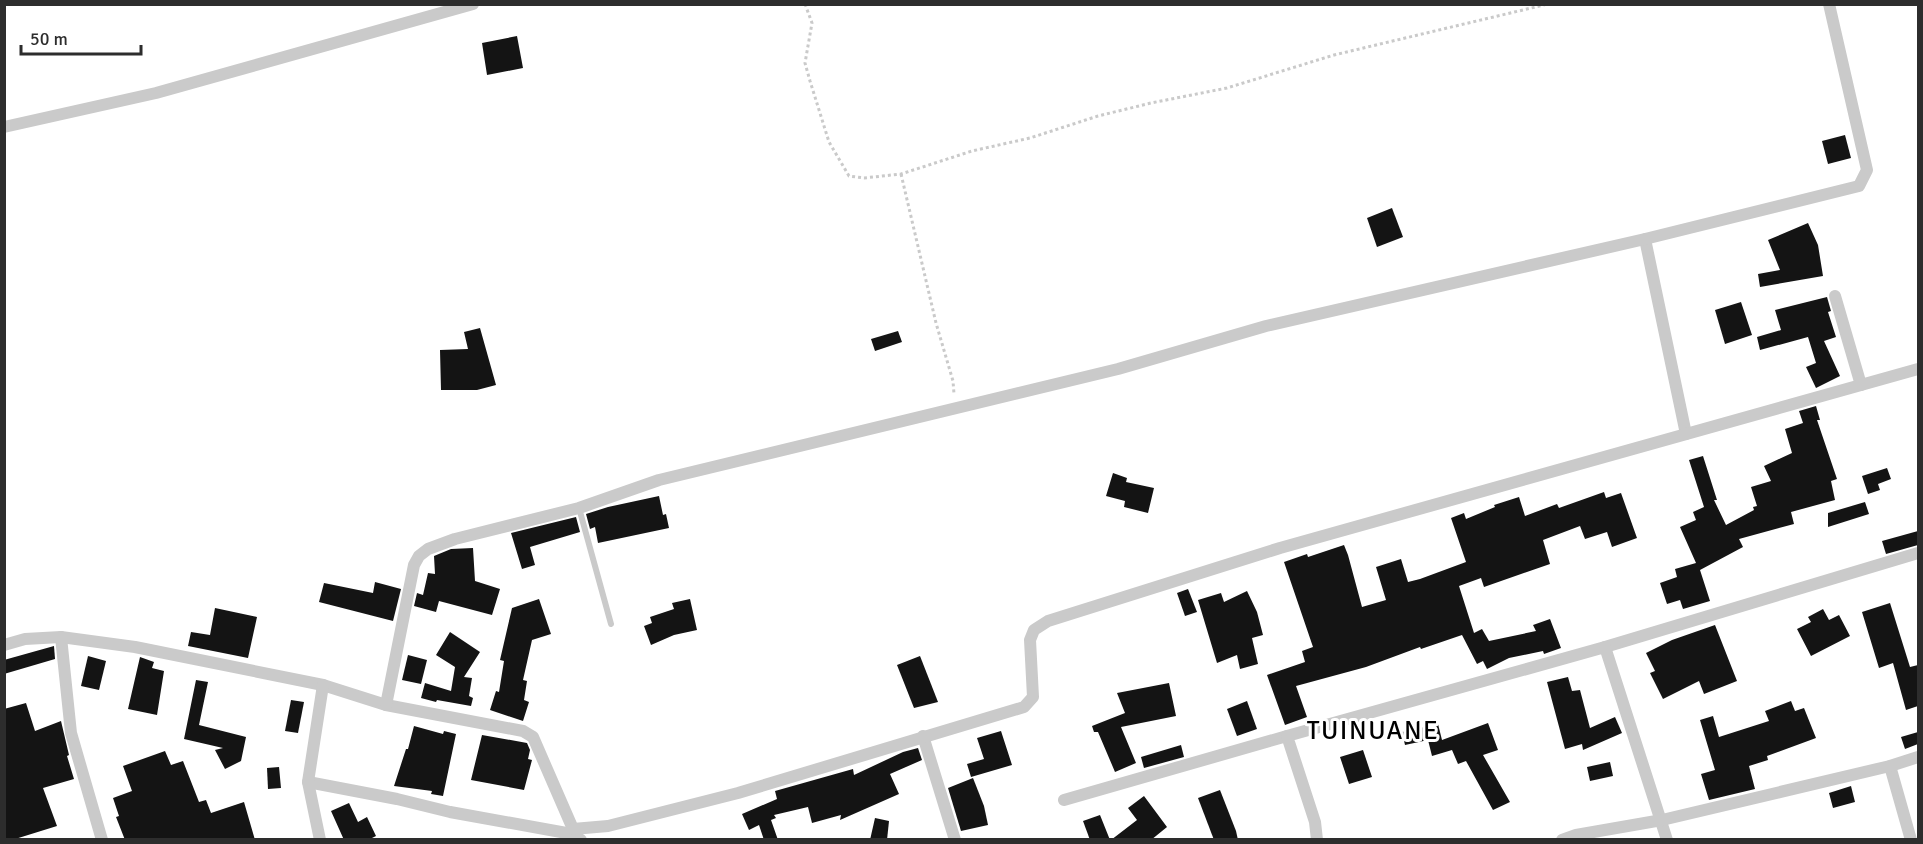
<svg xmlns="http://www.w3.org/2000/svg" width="1923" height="844" viewBox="0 0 1923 844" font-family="Signika,sans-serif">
<rect width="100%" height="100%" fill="#fff"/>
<g fill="#141414">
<polygon points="517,36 523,68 487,75 482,43"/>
<polygon points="1845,135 1851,158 1828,164 1822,141"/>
<polygon points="1392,208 1403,237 1377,247 1367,218"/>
<polygon points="1808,223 1818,245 1823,276 1760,287 1758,274 1780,270 1768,240"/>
<polygon points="1827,297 1831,311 1828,312 1836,337 1824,341 1840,376 1816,388 1806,367 1816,363 1808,337 1760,350 1757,337 1781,330 1775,310"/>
<polygon points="1741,302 1752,335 1725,344 1715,310"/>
<polygon points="480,328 496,385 477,390 441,390 440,350 468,349 464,332"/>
<polygon points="898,331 902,342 875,351 871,339"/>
<polygon points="1816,406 1820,420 1817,420 1837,479 1831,481 1835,500 1791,512 1794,524 1739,539 1743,547 1700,570 1710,601 1683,609 1680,600 1667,604 1660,583 1677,577 1675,569 1696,563 1680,527 1696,520 1693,512 1704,507 1689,460 1703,456 1717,500 1714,500 1726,525 1754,510 1753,507 1757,506 1751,487 1771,481 1764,466 1792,453 1785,429 1803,423 1799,411"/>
<polygon points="1887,468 1891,479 1878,484 1880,490 1868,494 1862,476"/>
<polygon points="1113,473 1127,478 1126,482 1154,488 1148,513 1124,507 1125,501 1106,496"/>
<polygon points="1604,492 1606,498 1621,493 1637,538 1612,547 1607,532 1585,539 1580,526 1543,540 1550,564 1484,587 1481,578 1459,586 1474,633 1482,629 1489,641 1536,631 1533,625 1550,619 1561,648 1544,654 1543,651 1509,658 1487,669 1483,661 1477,664 1462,635 1421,649 1420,647 1366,667 1296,686 1307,717 1285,725 1267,675 1305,662 1302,651 1313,647 1284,562 1307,554 1308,557 1344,545 1348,555 1362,607 1386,600 1376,567 1401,559 1408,582 1420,579 1466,562 1451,518 1464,513 1466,519 1495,507 1494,505 1519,497 1525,516 1557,504 1559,508"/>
<polygon points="659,496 663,515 666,514 669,528 598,543 595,527 590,529 586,514 608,507"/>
<polygon points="1865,502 1869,514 1828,527 1828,513"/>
<polygon points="576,517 580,532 530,547 535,565 522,569 511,533"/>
<polygon points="1918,531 1918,545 1886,554 1882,541"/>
<polygon points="473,548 475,581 500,589 492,615 439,601 436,612 414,606 417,593 423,595 428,573 435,574 434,556 451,549"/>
<polygon points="375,582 401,589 393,621 319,602 324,583 373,593"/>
<polygon points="1188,589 1197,612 1185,616 1177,593"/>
<polygon points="1247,591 1257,612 1263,635 1252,638 1258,664 1240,669 1237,655 1217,663 1198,600 1221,593 1224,602"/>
<polygon points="539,599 551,634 532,640 523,680 527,681 524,700 529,702 523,721 490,710 496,691 499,692 504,661 500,660 512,608"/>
<polygon points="690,599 697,630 674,635 651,645 644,626 652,623 650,617 674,609 672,603"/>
<polygon points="1890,603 1910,667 1918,665 1918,706 1906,710 1893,663 1879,668 1862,612"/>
<polygon points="215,608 257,617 248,658 188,646 191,632 210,635"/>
<polygon points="1823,609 1829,620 1839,615 1850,636 1811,656 1797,629 1811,622 1808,617"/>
<polygon points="1715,625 1737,681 1704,694 1699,681 1663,699 1650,673 1655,671 1646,653 1672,640"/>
<polygon points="450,632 480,652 464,677 472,678 469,696 473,698 471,706 437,700 436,702 421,698 425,683 451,691 455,667 436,655"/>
<polygon points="54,646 55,659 4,674 4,660"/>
<polygon points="408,655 427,660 421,684 402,680"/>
<polygon points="88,656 106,661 99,690 81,686"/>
<polygon points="920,656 938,702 914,708 897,665"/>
<polygon points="140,657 154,662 152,668 164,671 157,715 128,709"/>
<polygon points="1568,677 1572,691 1580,690 1590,728 1615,717 1622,733 1583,750 1582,744 1565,749 1547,682"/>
<polygon points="196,680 208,682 199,725 246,737 241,761 225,769 215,750 223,748 184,739"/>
<polygon points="1169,683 1176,716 1121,727 1136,763 1115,772 1098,732 1094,732 1092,726 1125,713 1117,693"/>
<polygon points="291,700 304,702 298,733 285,731"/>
<polygon points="1247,701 1257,729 1237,736 1227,709"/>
<polygon points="1791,701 1795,711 1804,708 1816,738 1767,756 1768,760 1749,766 1755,789 1709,800 1701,774 1715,770 1700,720 1713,716 1719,737 1769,721 1765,711"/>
<polygon points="26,703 35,731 61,721 69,755 67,756 74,779 43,788 57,826 12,840 4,840 4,709"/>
<polygon points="1488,723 1498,750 1483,755 1510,802 1493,810 1466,761 1458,764 1452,750 1432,756 1428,740 1405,745 1402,732 1438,724 1442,740"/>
<polygon points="414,726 443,734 444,731 456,734 443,796 431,794 432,791 394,786 406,749 408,749"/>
<polygon points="1001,731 1012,765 971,777 967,764 984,759 977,738"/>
<polygon points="1918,732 1918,744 1905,749 1901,737"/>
<polygon points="482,735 527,743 530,750 528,759 532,760 524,790 471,780"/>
<polygon points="1181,745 1184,757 1144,768 1141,757"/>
<polygon points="918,748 922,760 890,774 899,794 840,820 841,815 812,823 808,807 774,815 776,818 771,820 778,840 764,840 759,825 749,830 742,814 777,799 775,791 853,769 854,775 903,752"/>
<polygon points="1363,750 1372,777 1349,784 1340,757"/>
<polygon points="165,751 171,765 183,761 199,802 206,800 211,813 244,802 255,840 125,840 116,817 119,816 113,798 132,791 123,766"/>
<polygon points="1610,762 1613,776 1590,781 1587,767"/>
<polygon points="279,767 281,788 268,789 267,768"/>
<polygon points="973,778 984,806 988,825 961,831 948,788"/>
<polygon points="1851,786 1855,802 1833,808 1829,793"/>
<polygon points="1220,790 1236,831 1238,840 1214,840 1198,798"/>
<polygon points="1144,796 1167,827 1151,840 1111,840 1137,820 1128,808"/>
<polygon points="349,803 358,822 367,817 376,836 368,840 344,840 331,811"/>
<polygon points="1100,815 1110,840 1090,840 1083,821"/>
<polygon points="875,818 889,821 887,840 870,840"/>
</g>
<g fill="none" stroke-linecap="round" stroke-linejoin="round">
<g stroke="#cacaca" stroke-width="3" stroke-dasharray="3 3" stroke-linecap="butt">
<polyline points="805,4 812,23 805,63 810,81 829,142 849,176 864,178 901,174 972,151 1030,138 1098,116 1151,103 1227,88 1334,55 1548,4"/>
<polyline points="901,174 936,323 953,381 954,394"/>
</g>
<polyline stroke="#cacaca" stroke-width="6" points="579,508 611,624"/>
<g stroke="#cacaca" stroke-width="12">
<polyline points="4,127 156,93 473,4"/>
<polyline points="1645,239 1686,434"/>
<polyline points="1835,296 1861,385"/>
<polyline points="61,637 71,733 102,840"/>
<polyline points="4,645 25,639 61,637 135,647 323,685 386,705 523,731 533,737 573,829 572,834"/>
<polyline points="1605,647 1918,553"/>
<polyline points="386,705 414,565 419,556 428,549 455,539 579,508 659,480 1118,369 1266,326 1645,239 1859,186 1867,170 1829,4"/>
<polyline points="923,736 955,840"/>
<polyline points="1890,766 1911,840"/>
<polyline points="308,782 397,799 450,812 572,834 581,840"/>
<polyline points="1064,800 1287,736"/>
<polyline points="573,829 608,826 738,793 1024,707 1033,697 1030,640 1034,630 1048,621 1280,548 1918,369"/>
<polyline points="320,840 308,782 323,685"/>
<polyline points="1317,840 1315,822 1287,736 1605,647 1667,840"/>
<polyline points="1562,840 1576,835 1662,820 1890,766 1918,757"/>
</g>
</g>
<g text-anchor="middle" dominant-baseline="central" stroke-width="6" stroke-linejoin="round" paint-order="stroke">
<g font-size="26" letter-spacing="1.5" fill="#000" stroke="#fff">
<text x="1373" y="731">TUINUANE</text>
</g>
</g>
<rect width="1923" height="844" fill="none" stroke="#2d2d2d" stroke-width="12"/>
<path d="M21 45v9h120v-9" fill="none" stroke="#2d2d2d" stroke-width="3"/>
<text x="30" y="45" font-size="18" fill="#2d2d2d" stroke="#ffffff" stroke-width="4.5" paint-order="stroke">50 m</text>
</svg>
